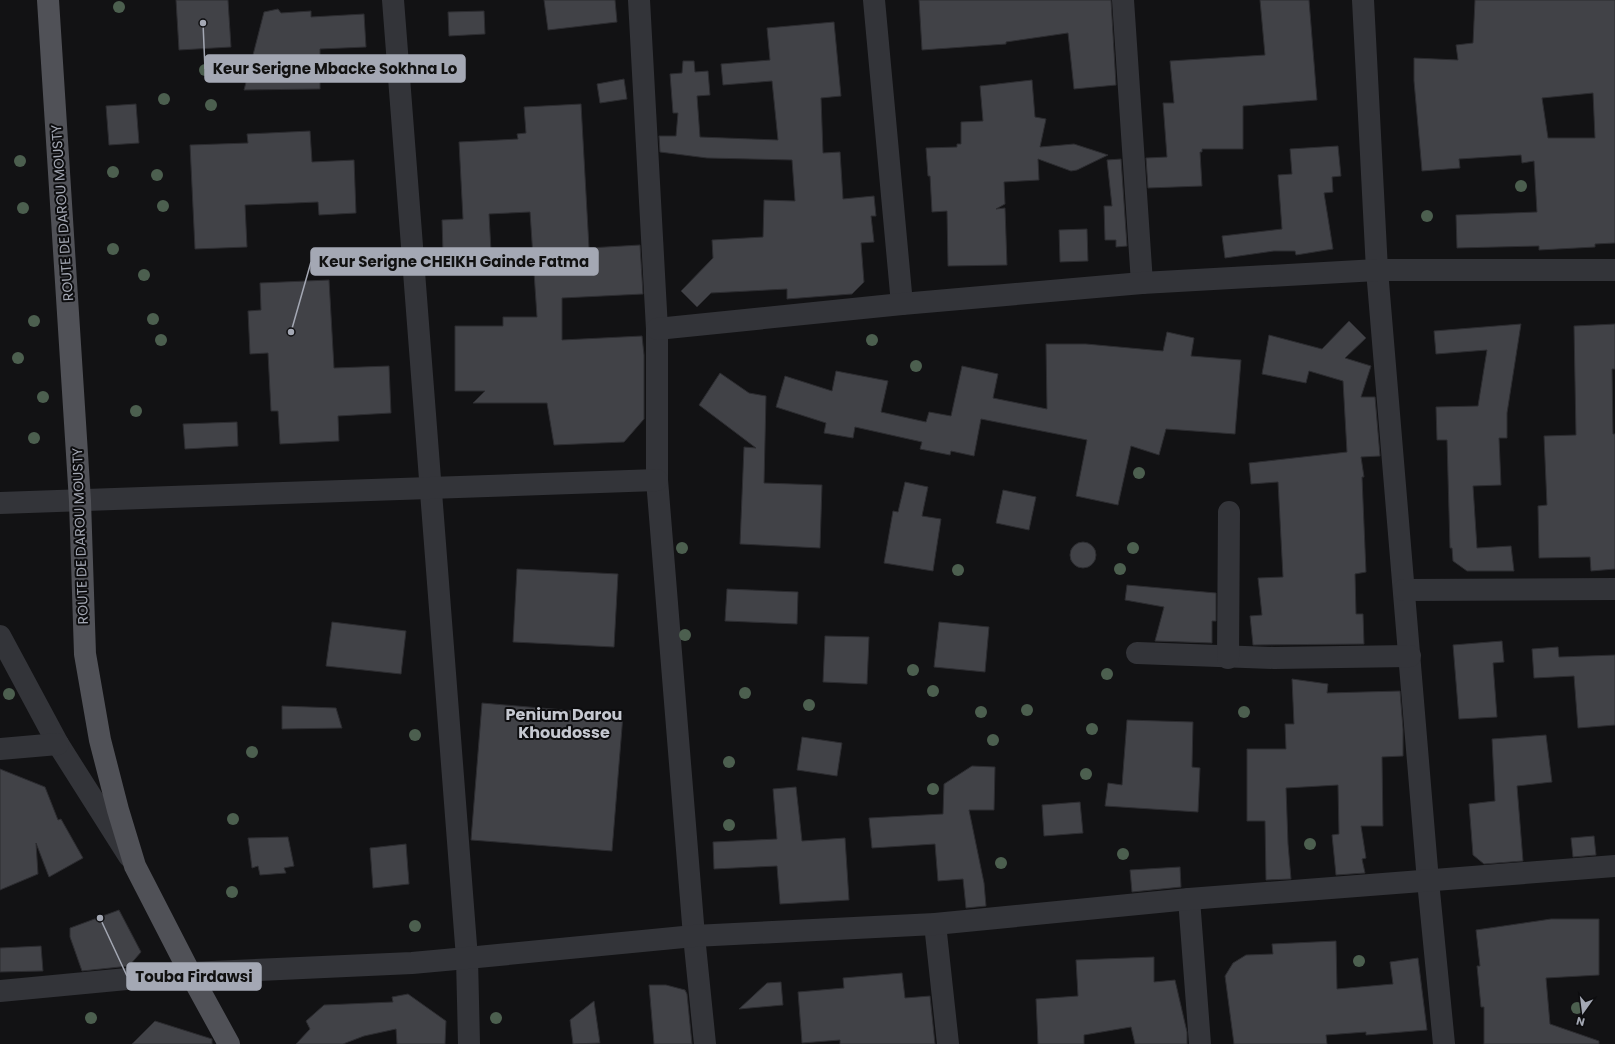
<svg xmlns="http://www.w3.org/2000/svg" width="1615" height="1044" viewBox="0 0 1615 1044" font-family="Poppins,sans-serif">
<rect width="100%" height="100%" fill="#121214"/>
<g fill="#414247" stroke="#2c2c30" fill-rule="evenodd">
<polygon points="176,0 228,0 231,47 179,50"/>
<polygon points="544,0 615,0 617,22 548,30"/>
<polygon points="919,0 1111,0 1116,85 1074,89 1068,33 1006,42 1006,44 922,50"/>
<polygon points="1260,0 1309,0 1317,100 1243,106 1243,149 1202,149 1202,152 1200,152 1202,186 1148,188 1146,158 1167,157 1163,103 1174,103 1170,61 1265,55"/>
<path d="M1475,0H1615V243L1595,244V247L1539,250V246L1457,248L1456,215L1537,212L1534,161L1522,163L1521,155L1459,159L1460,168L1422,171L1414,81V58L1458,60L1456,45L1473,43ZM1593,93L1595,138H1548L1542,98Z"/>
<polygon points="278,9 281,13 311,11 311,17 364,14 366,47 320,49 320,89 244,90 264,12"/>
<polygon points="484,11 485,34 449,36 448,12"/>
<polygon points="834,22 841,96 821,98 823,153 840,152 843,199 874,196 876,216 871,216 874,242 861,243 864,282 852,294 787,299 787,289 711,293 697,307 681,291 713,258 712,240 763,237 764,200 795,201 792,160 707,158 660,152 659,136 676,136 678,113 673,113 670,74 682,73 683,61 694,61 695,72 708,71 710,95 697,96 700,137 778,140 772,81 723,85 721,64 770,60 767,28"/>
<polygon points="624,79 627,99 600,103 597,84"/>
<polygon points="1032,80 1035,117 1046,119 1040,147 1074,144 1108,155 1077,170 1071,171 1038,159 1039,180 1004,182 1005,204 996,209 1005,208 1007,265 948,266 947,211 932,212 930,176 928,176 926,148 957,147 957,144 961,144 961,122 983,121 980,86"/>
<polygon points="136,104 139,143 109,145 106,106"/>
<polygon points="581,104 589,248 640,245 643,294 562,298 562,340 642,336 644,355 644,419 624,442 554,445 547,403 473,403 485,391 455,391 455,326 503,326 503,317 537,317 530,212 489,214 491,251 443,253 442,220 463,219 459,142 518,139 517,134 526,133 524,107"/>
<polygon points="310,131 312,162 354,160 356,213 319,215 318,202 245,205 247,247 195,249 190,145 248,143 247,134"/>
<polygon points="1338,146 1341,176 1332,177 1333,192 1324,193 1333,249 1296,255 1295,251 1274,251 1225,258 1222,236 1282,229 1278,175 1292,174 1290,149"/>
<polygon points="1121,159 1127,246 1116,247 1116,240 1105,240 1104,206 1112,206 1107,160"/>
<polygon points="1087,229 1088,261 1060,262 1059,230"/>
<polygon points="329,280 334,368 389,366 391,413 338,416 339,441 280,444 278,411 271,411 268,353 250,354 248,311 261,310 260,283"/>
<polygon points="1349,321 1366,338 1345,358 1371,366 1361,397 1375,397 1380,456 1361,457 1364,477 1362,477 1366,572 1355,574 1356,614 1363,614 1364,644 1253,645 1250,616 1262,615 1258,578 1283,577 1278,482 1251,484 1249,463 1347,452 1343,381 1309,371 1306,383 1262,374 1269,335 1322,349"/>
<polygon points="1521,324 1507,413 1507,438 1499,438 1501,485 1473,486 1477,548 1511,546 1514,571 1467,571 1453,561 1452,548 1450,548 1447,440 1437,440 1436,407 1478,406 1487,350 1436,354 1434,331"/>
<polygon points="1615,324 1615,369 1612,369 1613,434 1615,434 1615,569 1591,571 1590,557 1539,558 1538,506 1547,505 1544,436 1576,435 1574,326"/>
<polygon points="1167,332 1194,338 1191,356 1241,360 1235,434 1166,429 1159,455 1131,446 1118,505 1076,496 1087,440 981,419 974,456 951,451 950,455 920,449 922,442 855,427 853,438 824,433 826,423 776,407 785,376 832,391 836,371 888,381 881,412 926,422 929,412 951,416 962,366 998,374 993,398 1047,409 1046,344 1086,344 1163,351"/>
<polygon points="720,373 749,393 766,396 764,483 822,485 820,548 740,544 744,447 756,448 699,405"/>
<polygon points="237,422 238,446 185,449 183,424"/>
<polygon points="905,482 928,487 922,516 941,519 933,571 884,563 893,511 898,512"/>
<polygon points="1003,490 1036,497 1029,530 996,523"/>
<circle cx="1083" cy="555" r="13"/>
<polygon points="517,569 618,574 614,647 513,642"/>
<polygon points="1127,585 1216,593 1216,621 1212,621 1212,643 1155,641 1164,607 1125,600"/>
<polygon points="727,589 798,592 797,624 725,621"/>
<polygon points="332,622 406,631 401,674 326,666"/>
<polygon points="939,622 989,627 985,672 934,667"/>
<polygon points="825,636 869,637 867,684 823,682"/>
<polygon points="1502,641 1504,662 1493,663 1497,717 1459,719 1453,645"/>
<polygon points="1558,647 1559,657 1615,655 1615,725 1578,728 1574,676 1534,678 1532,649"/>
<polygon points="1292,679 1328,684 1327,693 1400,691 1403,729 1403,756 1382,757 1383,826 1361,826 1366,858 1362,859 1365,873 1336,875 1332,835 1339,834 1338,785 1286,788 1288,844 1291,879 1266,880 1265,821 1247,821 1247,749 1286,749 1285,724 1294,724"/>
<polygon points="482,703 623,715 612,851 471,840"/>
<polygon points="282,706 336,708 342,728 282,729"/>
<polygon points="1127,720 1193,722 1192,767 1200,768 1198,812 1105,806 1108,783 1122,785"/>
<polygon points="1546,735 1552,782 1517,786 1523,861 1484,864 1473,855 1469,804 1495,801 1492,739"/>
<polygon points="802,737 842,743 837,776 797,770"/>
<polygon points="972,766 995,767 994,810 969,810 984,883 986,906 966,908 963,879 938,881 935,844 872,848 869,818 943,814 944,784"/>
<polygon points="0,769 45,787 58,820 61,819 83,858 49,877 36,843 38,874 0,890"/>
<polygon points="796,787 802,841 845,838 849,900 780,904 777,866 714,869 713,842 777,839 773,789"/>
<polygon points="1080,802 1083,833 1044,836 1042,805"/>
<polygon points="1594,836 1596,855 1573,857 1571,838"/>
<polygon points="288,837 294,866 284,868 286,873 260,875 258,866 252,868 248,838"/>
<polygon points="406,844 409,884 373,888 370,848"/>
<polygon points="1180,867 1181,887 1132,892 1130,870"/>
<polygon points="119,910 141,952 129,966 82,971 70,937 70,928"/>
<polygon points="1551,919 1599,919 1599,975 1546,978 1550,1024 1599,1041 1599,1044 1484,1044 1484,1007 1481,1007 1477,966 1480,966 1476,930"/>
<polygon points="1336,941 1337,989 1393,984 1390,962 1418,958 1427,1030 1366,1035 1366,1032 1326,1035 1327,1044 1234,1044 1225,976 1233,963 1246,955 1273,954 1272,944"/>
<polygon points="41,946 43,971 0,972 0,948"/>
<polygon points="1154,957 1154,982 1175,980 1187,1032 1187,1044 1135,1044 1131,1027 1084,1035 1084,1044 1038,1044 1036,999 1078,996 1076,960"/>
<polygon points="902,973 905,998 930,996 935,1044 840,1044 840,1040 802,1043 798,992 844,988 843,978"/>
<polygon points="781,982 783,1005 739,1009 767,983"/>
<polygon points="649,985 666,985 685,990 687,994 692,1044 654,1044"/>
<polygon points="408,994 446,1021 445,1044 397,1044 396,1029 364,1036 343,1044 296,1044 310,1029 306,1021 324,1005 393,1002 392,997"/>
<polygon points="594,1001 600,1043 573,1044 570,1020"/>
<polygon points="155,1021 212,1039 212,1044 132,1044"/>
</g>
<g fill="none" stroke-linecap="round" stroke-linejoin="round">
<g stroke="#333439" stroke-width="22">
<polyline points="393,0 467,958 469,1044"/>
<polyline points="639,0 657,329 657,480 694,936 705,1044"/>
<polyline points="874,0 902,304"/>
<polyline points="1123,0 1142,283"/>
<polyline points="1363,0 1377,270 1428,881 1444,1044"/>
<polyline points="657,329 902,304 1142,283 1377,270 1615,270"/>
<polyline points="0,503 657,480"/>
<polyline points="1404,590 1615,589"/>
<polyline points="0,636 58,744 129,856"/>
<polyline points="1137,653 1274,658 1410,656"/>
<polyline points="1228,658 1229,512"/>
<polyline points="0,749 58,744"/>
<polyline points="1189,899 1200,1044"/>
<polyline points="935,924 948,1044"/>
<polyline points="0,991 190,973 412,963 467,958 694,936 935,924 1189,899 1615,866"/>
</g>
<polyline stroke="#505157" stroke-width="22" points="48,0 80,501 85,654 100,740 118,810 135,866 190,973 229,1044"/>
</g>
<g fill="#4c5f4f">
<circle cx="119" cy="7" r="6"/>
<circle cx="205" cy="70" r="6"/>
<circle cx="164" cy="99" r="6"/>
<circle cx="211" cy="105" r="6"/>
<circle cx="20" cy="161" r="6"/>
<circle cx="113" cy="172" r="6"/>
<circle cx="157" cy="175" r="6"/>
<circle cx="1521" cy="186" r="6"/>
<circle cx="163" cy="206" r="6"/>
<circle cx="23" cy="208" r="6"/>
<circle cx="1427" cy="216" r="6"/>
<circle cx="113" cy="249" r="6"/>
<circle cx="144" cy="275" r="6"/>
<circle cx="153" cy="319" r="6"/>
<circle cx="34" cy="321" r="6"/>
<circle cx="161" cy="340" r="6"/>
<circle cx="872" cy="340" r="6"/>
<circle cx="18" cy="358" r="6"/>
<circle cx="916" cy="366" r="6"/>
<circle cx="43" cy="397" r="6"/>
<circle cx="136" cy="411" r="6"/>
<circle cx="34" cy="438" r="6"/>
<circle cx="1139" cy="473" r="6"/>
<circle cx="682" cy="548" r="6"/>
<circle cx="1133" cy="548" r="6"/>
<circle cx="1120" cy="569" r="6"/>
<circle cx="958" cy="570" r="6"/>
<circle cx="685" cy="635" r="6"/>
<circle cx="913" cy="670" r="6"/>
<circle cx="1107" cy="674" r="6"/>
<circle cx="933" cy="691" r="6"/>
<circle cx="745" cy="693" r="6"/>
<circle cx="9" cy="694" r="6"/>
<circle cx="809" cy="705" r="6"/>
<circle cx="1027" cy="710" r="6"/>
<circle cx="981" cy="712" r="6"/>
<circle cx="1244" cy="712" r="6"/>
<circle cx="1092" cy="729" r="6"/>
<circle cx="415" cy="735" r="6"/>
<circle cx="993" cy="740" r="6"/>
<circle cx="252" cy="752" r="6"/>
<circle cx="729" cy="762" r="6"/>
<circle cx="1086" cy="774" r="6"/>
<circle cx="933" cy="789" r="6"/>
<circle cx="233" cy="819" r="6"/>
<circle cx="729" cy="825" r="6"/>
<circle cx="1310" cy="844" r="6"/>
<circle cx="1123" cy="854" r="6"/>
<circle cx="1001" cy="863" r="6"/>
<circle cx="232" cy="892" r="6"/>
<circle cx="415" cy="926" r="6"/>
<circle cx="1359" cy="961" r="6"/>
<circle cx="1577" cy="1008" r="6"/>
<circle cx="91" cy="1018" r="6"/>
<circle cx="496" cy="1018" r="6"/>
</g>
<g text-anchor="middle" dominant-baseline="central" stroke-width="4" stroke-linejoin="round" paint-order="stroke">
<g font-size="14" fill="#a4a8b4" stroke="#0d0d0f">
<text transform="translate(62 213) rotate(-94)">ROUTE DE DAROU MOUSTY</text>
<text transform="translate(80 536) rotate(-92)">ROUTE DE DAROU MOUSTY</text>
</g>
<g font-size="16" font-weight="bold" fill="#c5c8d0" stroke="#0d0d0f">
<text x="564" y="714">Penium Darou<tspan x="564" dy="18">Khoudosse</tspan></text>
</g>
</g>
<path fill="none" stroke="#a4a8b4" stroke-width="1.5" d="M203 23L205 69M291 332L311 262M100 918L127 976"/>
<g fill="#a4a8b4" stroke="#0d0d0f" stroke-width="1.5">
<circle cx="203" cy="23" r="4"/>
<circle cx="291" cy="332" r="4"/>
<circle cx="100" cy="918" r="4"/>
</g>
<g fill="#a4a8b4" stroke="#a4a8b4" stroke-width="1.5">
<rect x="205" y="55" width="260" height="27" rx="4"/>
<rect x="311" y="248" width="287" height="27" rx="4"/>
<rect x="127" y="963" width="134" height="27" rx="4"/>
</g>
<g font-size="15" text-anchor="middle" font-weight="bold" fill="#111">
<text x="335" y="74">Keur Serigne Mbacke Sokhna Lo</text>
<text x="454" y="267">Keur Serigne CHEIKH Gainde Fatma</text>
<text x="194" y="982">Touba Firdawsi</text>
</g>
<g transform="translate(1583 1012) rotate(194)" stroke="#0d0d0f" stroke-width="3" paint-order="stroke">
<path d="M0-3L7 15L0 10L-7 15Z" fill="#a4a8b4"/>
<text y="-6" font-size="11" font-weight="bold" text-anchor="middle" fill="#a4a8b4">N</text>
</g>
</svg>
